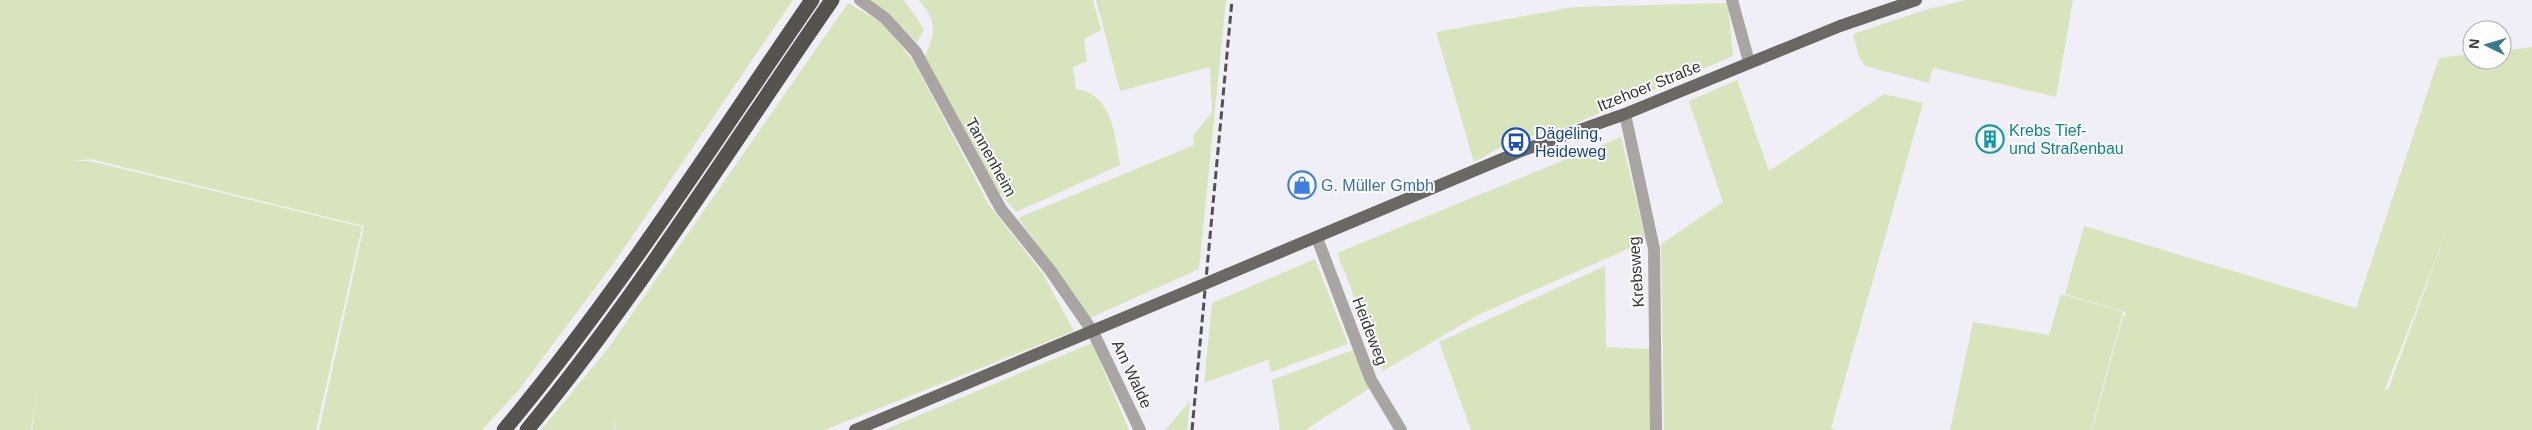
<svg xmlns="http://www.w3.org/2000/svg" width="2532" height="430" viewBox="0 0 2532 430" font-family="Arial,sans-serif">
<rect width="100%" height="100%" fill="#f0eff7"/>
<g fill="#d8e4bc" fill-rule="evenodd">
<polygon points="0,0 793,0 616,260 518,391 482,430 319,430 364,226 90,159 72,161 90,161 362,227 316,430 32,430 38,383 31,430 0,430"/>
<polygon points="871,0 904,0 924,29 917,42"/>
<path d="M919,0H1093L1101,30L1084,39L1087,61L1073,67L1076,89C1112,93 1115,136 1120,165L1016,212L994,186L925,56C936,31 937,21 919,0Z"/>
<polygon points="1096,0 1226,0 1199,269 1090,318 1018,218 1194,145 1193,136 1212,112 1210,67 1120,91"/>
<polygon points="1967,0 2073,0 2056,97 1933,68 1929,83 1865,66 1858,54 1853,34 1928,9"/>
<polygon points="848,3 883,23 914,62 989,205 1043,274 1074,331 824,430 616,430 613,414 615,430 541,430 609,347"/>
<polygon points="1728,3 1733,56 1560,130 1513,140 1474,162 1436,32 1574,7"/>
<path d="M2532,47V430H2092L2123,316H2126L2125,312L2065,294L2084,226L2356,308L2439,58L2472,54V60H2502V51ZM2446,233L2388,390L2383,389H2385Z"/>
<polygon points="1737,80 1769,171 1884,94 1923,103 1831,428 1836,430 1664,430 1661,244 1723,202 1689,101"/>
<polygon points="1621,137 1646,241 1480,314 1383,371 1337,253"/>
<polygon points="1315,259 1348,344 1271,372 1268,360 1204,383 1212,303"/>
<polygon points="1605,266 1606,347 1649,349 1651,430 1471,430 1439,342"/>
<polygon points="2061,294 2123,312 2091,430 1950,430 1973,322 2049,335"/>
<polygon points="1092,343 1129,430 884,430"/>
<polygon points="1353,350 1370,388 1305,430 1280,430 1272,380"/>
<polygon points="1190,401 1187,430 1165,430"/>
</g>
<g fill="none" stroke-linecap="round" stroke-linejoin="round">
<g stroke="#a8a5a3" stroke-width="12">
<polyline points="860,0 885,18 916,52 1001,209 1050,270 1093,332 1140,430"/>
<polyline points="1732,0 1749,62"/>
<polyline points="1625,114 1654,249 1656,430"/>
<polyline points="1317,238 1371,380 1401,430"/>
</g>
<g stroke="#6b6763" stroke-width="12">
<polyline points="1228,274 1521,151 1625,114 1840,26 1916,0"/>
<polyline points="855,430 1195,288"/>
</g>
<g stroke="#56524d" stroke-width="15">
<path d="M504,430C617,295 712,145 812,0"/>
<path d="M527,430C639,294 732,144 832,0"/>
</g>
<polyline stroke="#515155" stroke-width="3" stroke-dasharray="8 4" stroke-linecap="butt" points="1192,430 1232,0"/>
<polyline stroke="#6b6763" stroke-width="12" points="1195,288 1228,274"/>
</g>
<defs>
<g id="building-ring" transform="scale(1.4375)"><circle r="9.5" fill="#fefeff" stroke="#0f9aa8" stroke-width="1.5"/><path d="M-4-6H4V6H1V3H-1V6H-4ZM-2.5-4.3h1.7v1.8h-1.7ZM.8-4.3h1.7v1.8H.8ZM-2.5-1h1.7V.8h-1.7ZM.8-1h1.7V.8H.8Z" fill="#0f9aa8"/></g>
<g id="bus-ring" transform="scale(1.4375)"><circle r="9.5" fill="#fefeff" stroke="#1a4fb4" stroke-width="1.5"/><path d="M-5-6H5V4H4V6H2V4H-2V6H-4V4H-5ZM-3.5-4V0h7V-4ZM-3.5 1.2v1.5H-2V1.2ZM2 1.2v1.5H3.5V1.2Z" fill="#1a4fb4"/></g>
<g id="shop-ring" transform="scale(1.4375)"><circle r="9.5" fill="#fefeff" stroke="#3f7fe0" stroke-width="1.5"/><path d="M-5-2.5h2.3a2.7 3.5 0 0 1 5.4 0H5L5.5 6h-11ZM-1.5-2.5h3a1.5 2.3 0 0 0-3 0Z" fill="#3f7fe0"/></g>
</defs>
<g fill-rule="evenodd">
<use href="#building-ring" x="1990" y="139"/>
<use href="#bus-ring" x="1516" y="142"/>
<use href="#shop-ring" x="1302" y="185"/>
</g>
<g text-anchor="middle" dominant-baseline="central" stroke-width="4" stroke-linejoin="round" paint-order="stroke">
<g font-size="16" fill="#37373a" stroke="#fefeff">
<text transform="translate(1649 86) rotate(-22)">Itzehoer Straße</text>
<text transform="translate(991 157) rotate(61)">Tannenheim</text>
<text transform="translate(1636 272) rotate(-94)">Krebsweg</text>
<text transform="translate(1370 331) rotate(69)">Heideweg</text>
<text transform="translate(1132 374) rotate(65)">Am Walde</text>
</g>
<g font-size="16" fill="#0d838f" stroke="#fefeff" text-anchor="start">
<text x="2009" y="130">Krebs Tief-<tspan x="2009" dy="18">und Straßenbau</tspan></text>
</g>
<g font-size="16" fill="#164399" stroke="#fefeff" text-anchor="start">
<text x="1535" y="133">Dägeling,<tspan x="1535" dy="18">Heideweg</tspan></text>
</g>
<g font-size="16" fill="#366cbe" stroke="#fefeff" text-anchor="start">
<text x="1321" y="185">G. Müller Gmbh</text>
</g>
</g>
<g transform="translate(2487 45) rotate(275)"><circle r="24" fill="#fefeff" stroke="#aeaeb0"/>
<path d="M0-4L9 19L0 12L-9 19Z" fill="#38798c"/>
<text y="-8" font-size="14" font-weight="bold" text-anchor="middle" fill="#37373a">N</text>
</g>
</svg>
